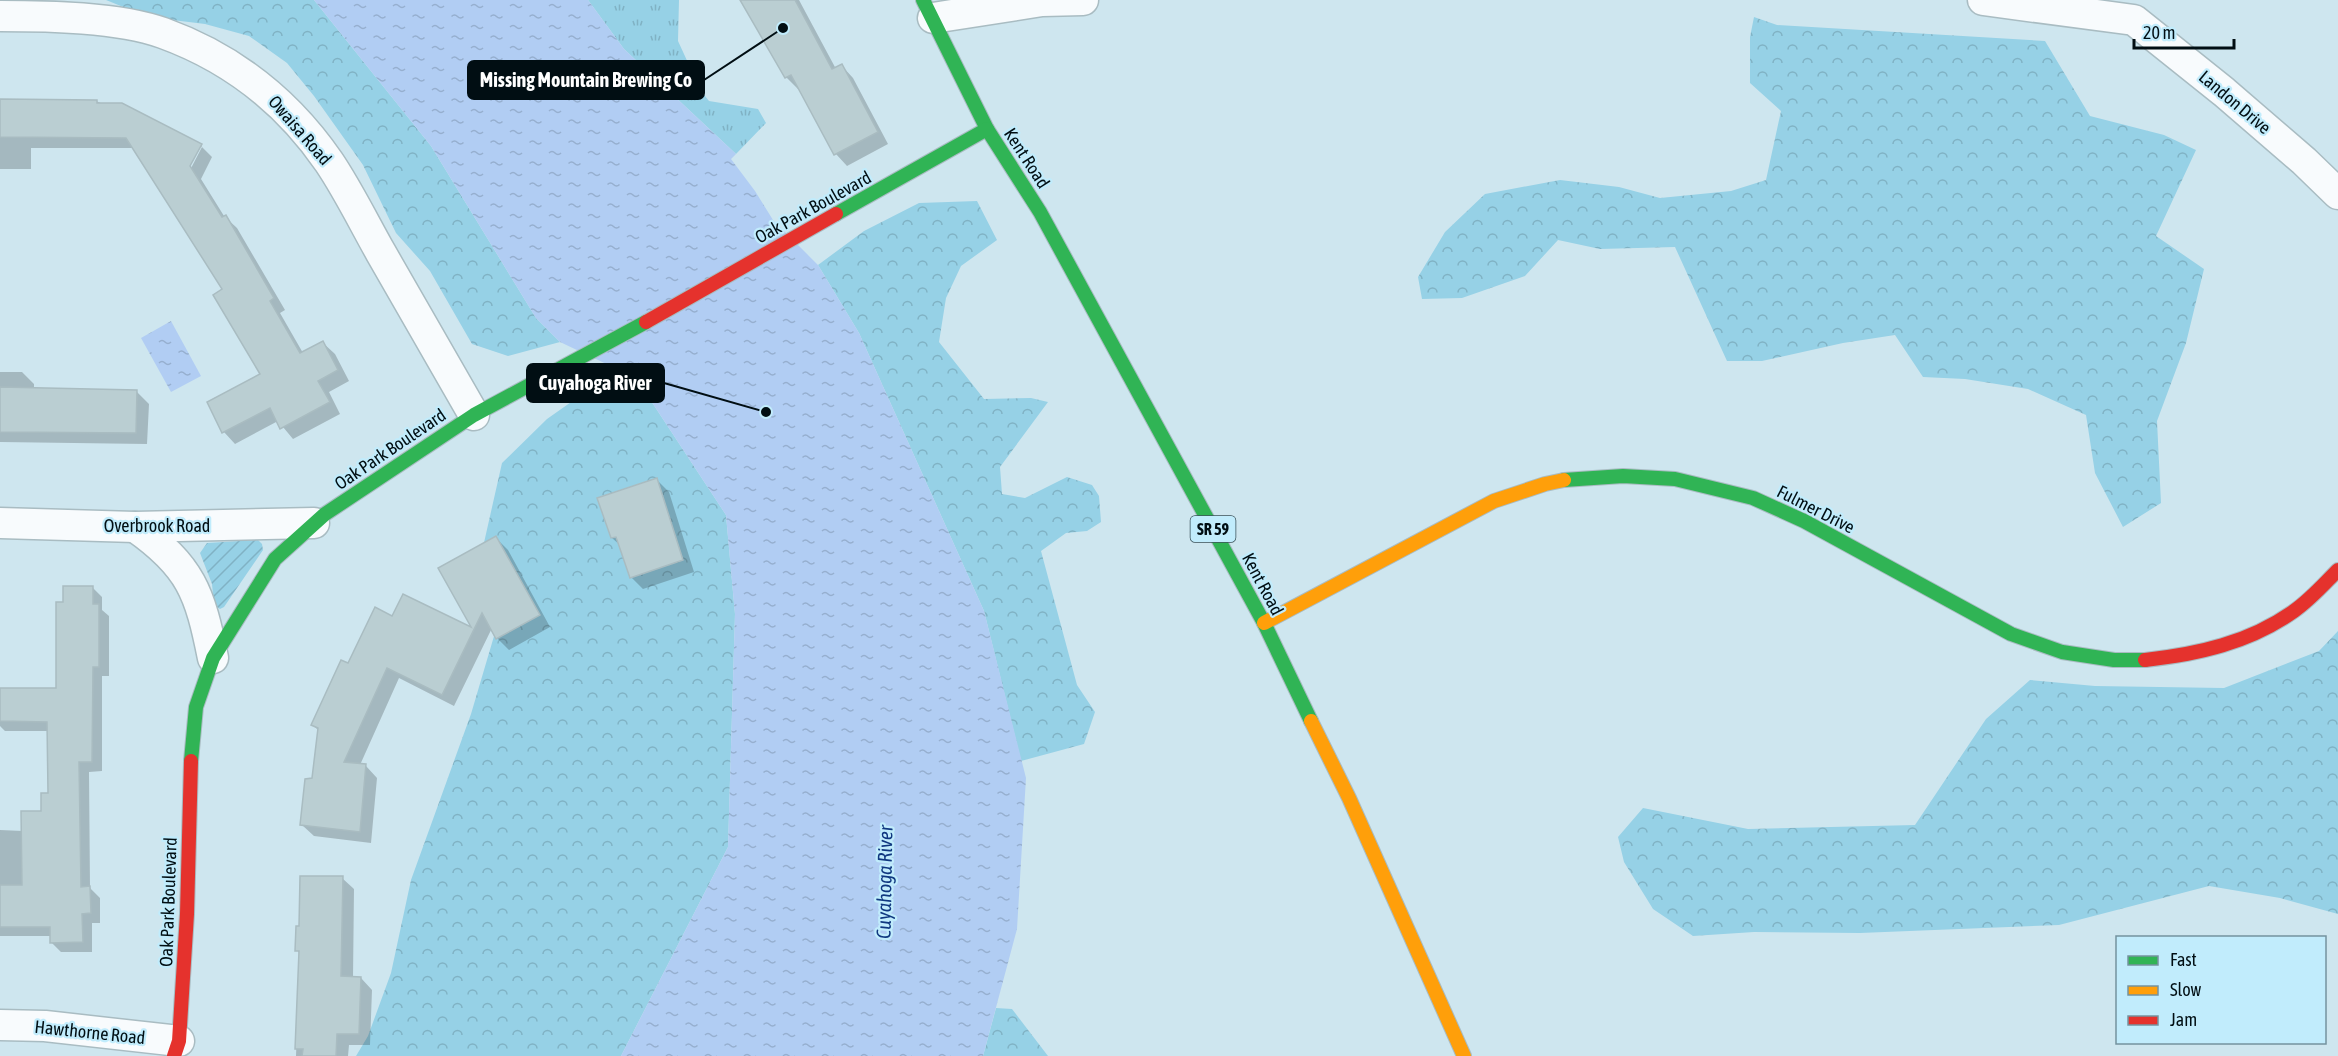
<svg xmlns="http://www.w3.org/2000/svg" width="2338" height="1056" viewBox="0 0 2338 1056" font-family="'Asap Condensed',sans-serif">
<defs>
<pattern id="grass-tufts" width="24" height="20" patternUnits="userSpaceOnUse" patternTransform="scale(1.5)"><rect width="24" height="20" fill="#96d1e6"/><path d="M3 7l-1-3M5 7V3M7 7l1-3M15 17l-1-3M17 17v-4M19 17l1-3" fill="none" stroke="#80b2c4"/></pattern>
<pattern id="forest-crowns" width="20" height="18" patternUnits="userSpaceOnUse" patternTransform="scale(1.5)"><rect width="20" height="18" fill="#96d1e6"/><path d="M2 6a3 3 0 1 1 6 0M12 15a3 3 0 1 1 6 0" fill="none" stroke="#80b2c4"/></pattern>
<pattern id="garden-furrows" width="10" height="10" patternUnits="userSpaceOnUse" patternTransform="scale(1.5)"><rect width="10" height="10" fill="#96d1e6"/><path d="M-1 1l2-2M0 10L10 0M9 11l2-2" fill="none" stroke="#80b2c4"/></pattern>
<pattern id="water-ripples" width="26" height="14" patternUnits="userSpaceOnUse" patternTransform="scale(1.5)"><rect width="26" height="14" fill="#b1cdf3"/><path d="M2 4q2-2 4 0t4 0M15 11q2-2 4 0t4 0" fill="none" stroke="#96afcf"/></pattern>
</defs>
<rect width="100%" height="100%" fill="#cee6ef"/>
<polygon fill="url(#grass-tufts)" points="588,0 679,0 678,41 701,91 709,101 758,109 766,123 736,154 624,49"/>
<g fill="url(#forest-crowns)">
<polygon points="106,0 314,0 431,146 536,318 560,342 508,356 472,344 430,271 396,233 363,165 314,96 287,63 249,36 205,24 148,17"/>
<polygon points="1754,17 1777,25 2045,41 2090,116 2164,135 2196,150 2156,236 2204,269 2186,343 2157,421 2161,503 2123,527 2095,473 2086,415 2028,389 1965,379 1923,377 1895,335 1843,343 1762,361 1727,361 1675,247 1600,249 1558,240 1525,276 1462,298 1422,299 1418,277 1445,232 1485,194 1560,180 1619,187 1660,198 1731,191 1766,180 1781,111 1750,83 1750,37"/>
<polygon points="977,201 997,240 961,266 946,298 939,342 984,399 1031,398 1048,402 1000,467 1002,494 1025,498 1067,477 1092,485 1099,496 1101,522 1087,531 1066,533 1041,551 1077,685 1095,712 1084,744 1021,761 984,611 859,333 818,265 864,231 919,203"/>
<polygon points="618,369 636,378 726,515 735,614 728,847 621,1056 356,1056 368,1036 391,973 411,880 471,714 497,626 481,556 502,463 547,419"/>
<polygon points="2338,631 2338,914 2280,898 2209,886 2059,925 1860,933 1754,932 1693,936 1653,909 1624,862 1618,837 1643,808 1748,829 1915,825 1986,719 2030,680 2095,686 2224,688 2319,651"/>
<polygon points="996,1008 1012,1009 1048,1056 983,1056"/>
</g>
<polygon fill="url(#garden-furrows)" points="258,540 262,544 263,550 224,607 220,609 214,605 212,584 200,553 207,543"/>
<g fill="url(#water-ripples)">
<polygon points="314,0 588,0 624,49 736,154 731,159 755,191 773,220 818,265 859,333 984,611 1026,778 1017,929 983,1056 621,1056 728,847 735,614 726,515 636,378 560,342 536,318 431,146"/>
<polygon points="171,321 201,376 171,392 141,338"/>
</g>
<g fill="#0003" fill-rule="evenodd">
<polygon points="742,0 799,0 836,69 842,66 853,78 888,144 847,166 836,154 800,88 798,89 786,77"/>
<path d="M0,100L96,101L201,146L212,157L201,179L224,216L237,228L285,310L280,313L303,353L323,343L335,354L349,381L329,392L340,414L293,439L278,421L235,444L224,432L209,402L262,375L224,290L134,148H31V169H0ZM198,147H202L188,174L185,172Z"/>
<polygon points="0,372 22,372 34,384 34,389 137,392 149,404 147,444 0,442"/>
<polygon points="657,480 669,492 694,572 643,589 631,577 621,546 612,538"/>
<polygon points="496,538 508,550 550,627 509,650 497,638 492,628 454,706 399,678 360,765 366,766 377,778 371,843 314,836 302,825 313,779 319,731 313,725 348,665 392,618 404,596 474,630 440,569"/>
<polygon points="92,587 102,597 102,610 109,616 109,676 102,676 102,771 89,772 90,888 100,898 100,923 92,923 92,952 61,952 51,942 51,936 0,936 0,830 23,831 43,813 49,795 49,731 5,731 0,726 0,689 57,690 64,604"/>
<polygon points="342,878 354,889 353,978 361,978 372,990 370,1045 349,1045 348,1056 296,1056 300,954 297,950 301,927"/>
</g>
<g fill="#baced2" stroke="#a9bcc1" stroke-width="1.5">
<polygon points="740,0 795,0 832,69 842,64 878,132 834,155 791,75 785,78"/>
<polygon points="0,99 97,100 97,103 122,103 202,144 190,166 222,217 226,215 274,298 270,301 300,353 323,341 338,370 318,381 330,402 280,429 270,408 222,433 207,402 260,374 213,295 222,289 126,138 0,137"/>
<polygon points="0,387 137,390 136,433 0,432"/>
<polygon points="657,478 683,560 630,578 616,537 611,538 597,498"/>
<polygon points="496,536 540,615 496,639 482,613 442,695 387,668 344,762 366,764 360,832 300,825 305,779 312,778 318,728 311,725 341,660 348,663 375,607 392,616 403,594 471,627 438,568"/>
<polygon points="63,586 93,586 93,604 99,604 99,667 93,667 92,762 79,762 81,887 90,886 91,913 82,914 83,942 50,943 50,927 0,927 0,885 22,885 21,811 41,811 41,793 48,793 47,722 0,721 0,688 56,688 56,602 63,602"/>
<polygon points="300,876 343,876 341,976 361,977 359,1034 337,1034 336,1056 302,1056 303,1049 295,1049 299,951 295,951 296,926 299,926"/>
</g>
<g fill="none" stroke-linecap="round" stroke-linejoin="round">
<g stroke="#a9bcc2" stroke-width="33">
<g id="street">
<polyline points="1983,0 2134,20 2224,92 2304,161 2338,194"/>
<path d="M0,16C48,16 118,17 163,33C232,58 287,101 329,162C348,190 364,223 381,253C412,307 443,361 474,415"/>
<polyline points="933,18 1042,1 1083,0"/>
<polyline points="0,523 135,527 314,523"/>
<path d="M135,527C191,566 200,593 213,658"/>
<polyline points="0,1025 45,1026 179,1041"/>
</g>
</g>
<g stroke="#a9bcc2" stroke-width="16">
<g id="fast">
<polyline points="923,0 987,129 1040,212 1264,623 1311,721"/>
<polyline points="836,214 987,129"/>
<polyline points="1564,480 1623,476 1675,479 1753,498 1804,521 2011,634 2062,652 2114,660 2145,660"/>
<polyline points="191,761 196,707 213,658 275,559 325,514 474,415 646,322"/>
</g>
</g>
<g stroke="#a9bcc2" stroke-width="16">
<g id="slow">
<polyline points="1264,623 1494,501 1545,484 1564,480"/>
<polyline points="1311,721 1349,798 1464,1056"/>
</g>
</g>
<g stroke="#a9bcc2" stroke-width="16">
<g id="jam">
<polyline points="646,322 836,214"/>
<path d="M2145,660C2198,654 2249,643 2294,611C2310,600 2324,584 2338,570"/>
<polyline points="174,1056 179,1041 187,914 191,761"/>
</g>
</g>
<use href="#street" stroke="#f8fbfd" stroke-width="30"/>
<use href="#fast" stroke="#30b455" stroke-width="14"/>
<use href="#slow" stroke="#ff9f0a" stroke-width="14"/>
<use href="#jam" stroke="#e5322d" stroke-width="14"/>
</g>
<g text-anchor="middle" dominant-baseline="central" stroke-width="4.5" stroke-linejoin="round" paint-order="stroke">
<rect fill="#c1ecfc" stroke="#3b5159" stroke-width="1.5" x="1190.5" y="516" width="45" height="26" rx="4.5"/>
<g font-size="16" font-weight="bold" fill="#010e13">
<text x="1213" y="529">SR 59</text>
</g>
<g font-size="18" fill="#010e13" stroke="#c1ecfc">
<text transform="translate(2235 102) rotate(40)">Landon Drive</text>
<text transform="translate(300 130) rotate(49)">Owaisa Road</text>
<text transform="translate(1027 158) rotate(57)">Kent Road</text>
<text transform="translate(813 207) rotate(-29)">Oak Park Boulevard</text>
<text transform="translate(390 449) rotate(-34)">Oak Park Boulevard</text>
<text transform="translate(1816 509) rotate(27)">Fulmer Drive</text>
<text x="157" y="525">Overbrook Road</text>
<text transform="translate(1263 584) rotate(62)">Kent Road</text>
<text transform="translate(168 902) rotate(-88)">Oak Park Boulevard</text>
<text transform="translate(90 1032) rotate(6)">Hawthorne Road</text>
</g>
<g font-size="20" font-style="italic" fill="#103880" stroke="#c1ecfc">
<text transform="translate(884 882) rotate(-89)">Cuyahoga River</text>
</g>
</g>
<path fill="none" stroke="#010e13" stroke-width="2" d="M783 28L704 80M766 412L664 383"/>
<g fill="#010e13" stroke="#c1ecfc" stroke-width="2">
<circle cx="783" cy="28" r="6"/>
<circle cx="766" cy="412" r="6"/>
</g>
<g fill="#010e13" stroke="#010e13" stroke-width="2">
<rect x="468" y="61" width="236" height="38" rx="6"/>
<rect x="527" y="364" width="137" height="38" rx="6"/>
</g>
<g font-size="20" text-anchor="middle" font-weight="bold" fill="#fff">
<text x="586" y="87">Missing Mountain Brewing Co</text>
<text x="595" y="390">Cuyahoga River</text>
</g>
<rect x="2116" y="936" width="210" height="108" fill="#c1ecfc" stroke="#74939f" stroke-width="1.5"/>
<rect x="2128" y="956" width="30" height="9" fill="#30b455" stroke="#74939f" stroke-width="1.5"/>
<text x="2170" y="966" font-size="18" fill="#010e13">Fast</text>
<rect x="2128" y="986" width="30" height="9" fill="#ff9f0a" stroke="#74939f" stroke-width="1.5"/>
<text x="2170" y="996" font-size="18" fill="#010e13">Slow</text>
<rect x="2128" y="1016" width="30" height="9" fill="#e5322d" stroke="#74939f" stroke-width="1.5"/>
<text x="2170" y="1026" font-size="18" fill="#010e13">Jam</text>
<path d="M2134 39v9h100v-9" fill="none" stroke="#010e13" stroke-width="3"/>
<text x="2143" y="39" font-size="18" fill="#010e13" stroke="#c1ecfc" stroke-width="4.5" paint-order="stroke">20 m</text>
</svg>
